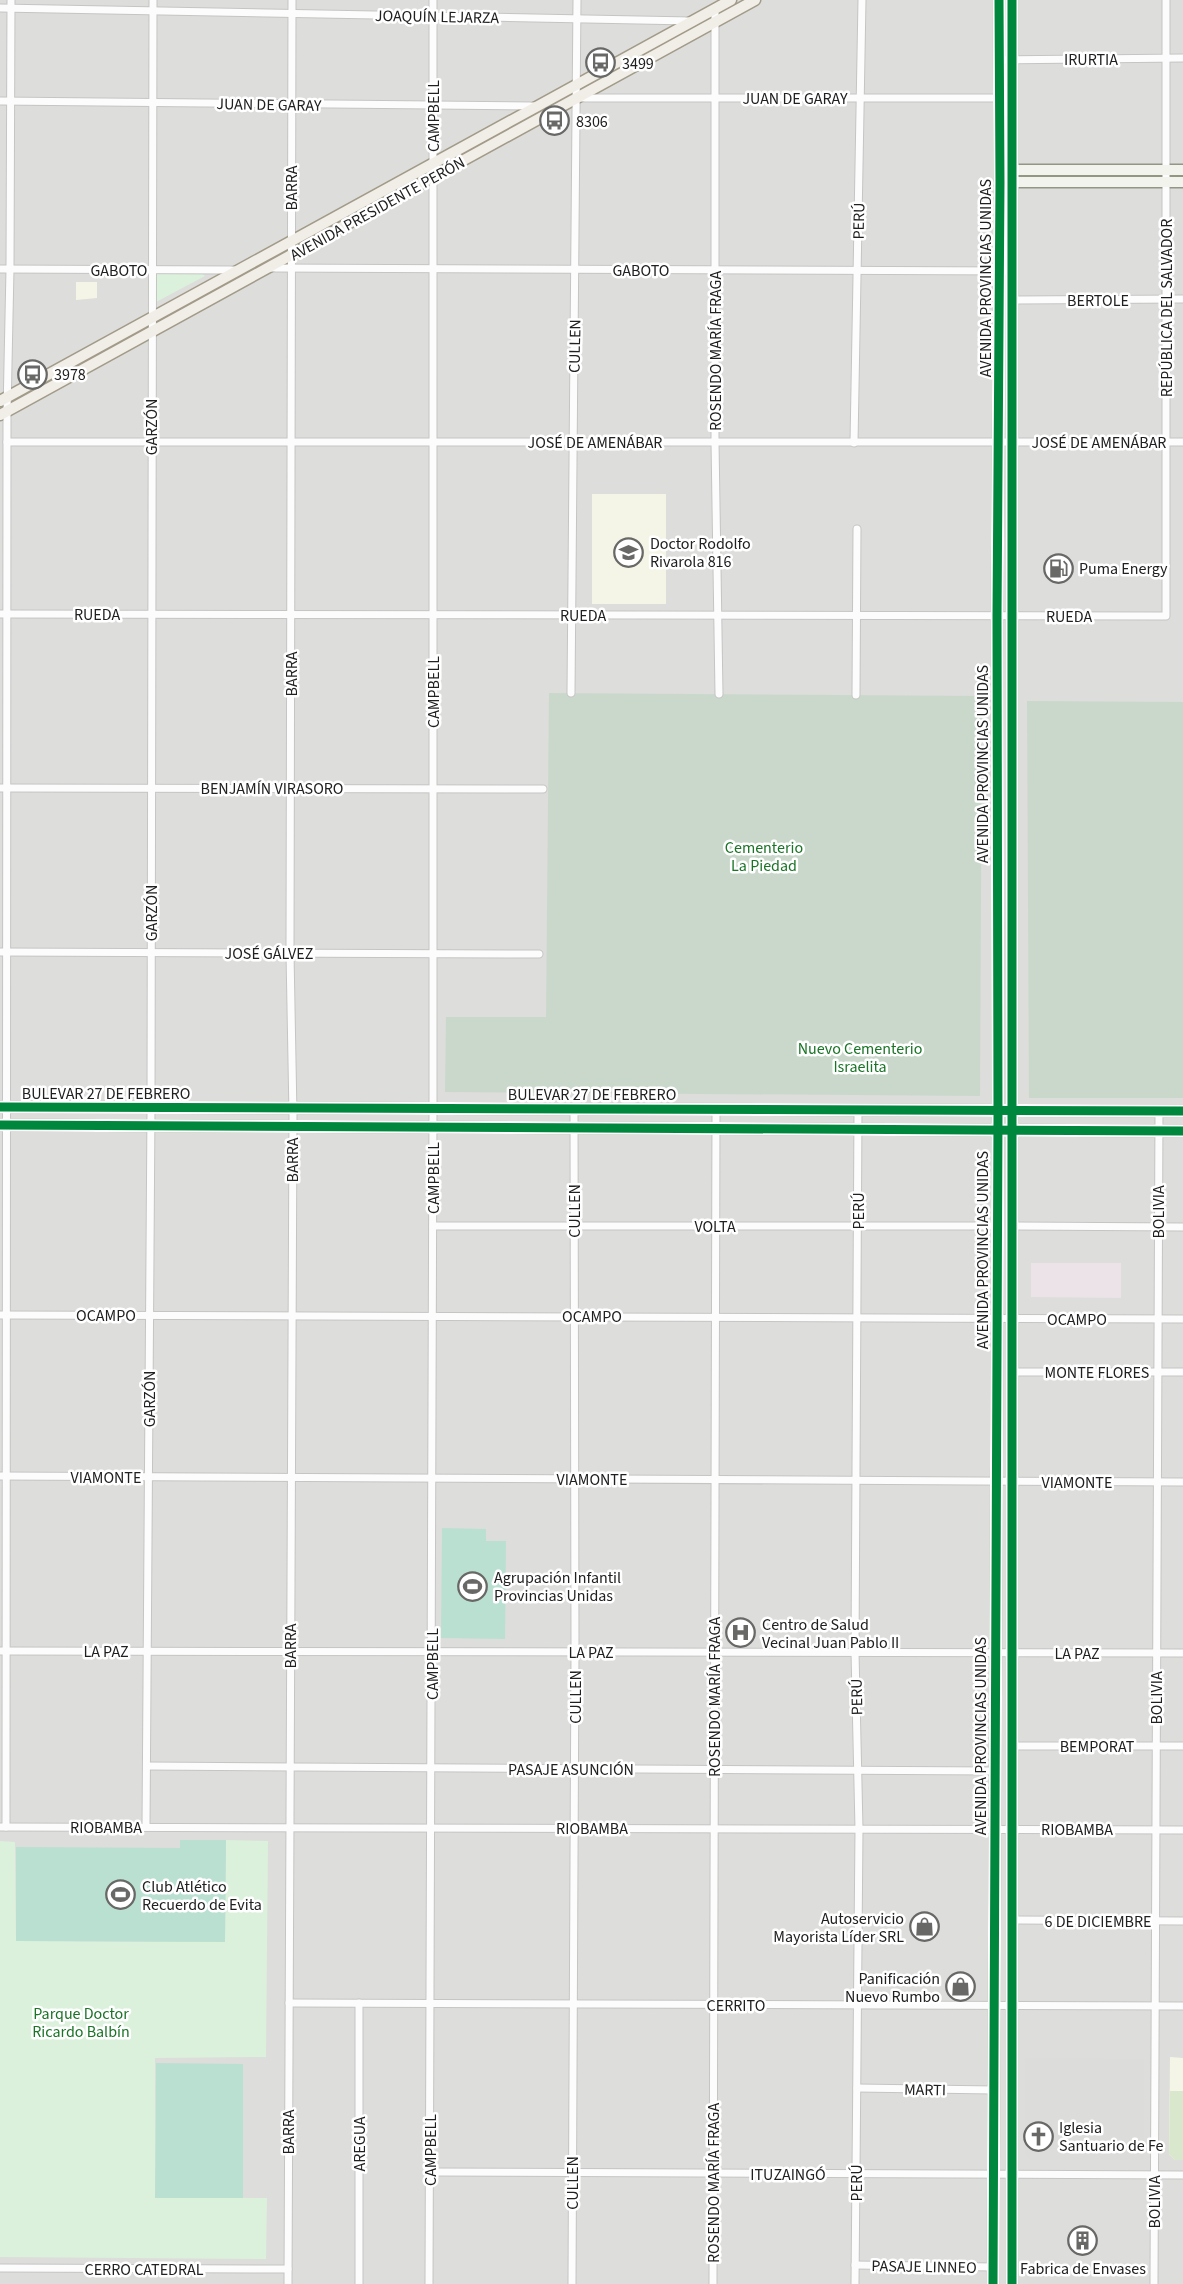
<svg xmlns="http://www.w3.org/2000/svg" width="1183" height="2284" font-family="'Source Sans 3',sans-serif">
<rect width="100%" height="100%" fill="#eeedea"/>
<rect fill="#dddddb" x="0" y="0" width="1183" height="2284"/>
<polygon fill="#ebe3e7" points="1031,1263 1121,1263 1121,1298 1031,1297"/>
<g fill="#f5f5e7">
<polygon points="76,282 97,282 97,298 76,300"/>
<rect x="592" y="494" width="74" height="110"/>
<polygon points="1170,2057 1183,2058 1183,2160 1175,2160 1169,2154"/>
</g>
<polygon fill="#dcdcdb" points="1025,2058 1144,2059 1144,2159 1141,2160 1032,2160 1025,2154"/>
<polygon fill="#d9e8cc" points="1170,2091 1183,2091 1183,2160 1175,2160 1169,2154"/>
<g fill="#cad8cb">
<polygon points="549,693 982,696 980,1096 445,1092 446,1017 546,1017"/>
<polygon points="1027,701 1183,702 1183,1098 1029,1098"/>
</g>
<g fill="#dbf1dc">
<polygon points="156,273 203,274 205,276 156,302"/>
<polygon points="226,1840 268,1841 266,2057 155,2058 156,2197 267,2198 266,2259 0,2257 0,1841 15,1842 16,1941 225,1942"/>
</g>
<g fill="#bae0d2">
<polygon points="442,1528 486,1529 486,1541 506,1541 505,1639 441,1638"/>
<polygon points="180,1840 226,1840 225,1942 16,1941 16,1847 180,1848"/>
<polygon points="156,2063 243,2064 243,2198 155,2198"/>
</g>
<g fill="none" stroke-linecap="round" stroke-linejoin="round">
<defs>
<g id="minor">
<polyline points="0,8 691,21"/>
<polyline points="715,9 715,442 719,694"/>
<polyline points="1000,60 1183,58"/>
<polyline points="578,98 1002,98"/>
<polyline points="0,101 535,106"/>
<polyline points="270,268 1013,271"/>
<polyline points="0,269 234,270"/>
<polyline points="1013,300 1183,299"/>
<polyline points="7,442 1183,442"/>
<polyline points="854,443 862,0"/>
<polyline points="0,614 1166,616 1166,0"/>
<polyline points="571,693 577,0"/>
<polyline points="856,695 857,529"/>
<polyline points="0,788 543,789"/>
<polyline points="0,952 539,954"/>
<polyline points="433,1226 997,1226"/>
<polyline points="1012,1226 1183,1227"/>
<polyline points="0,1315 1183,1319"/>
<polyline points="1012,1372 1183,1372"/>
<polyline points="0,1476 1183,1482"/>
<polyline points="0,1651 1183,1653"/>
<polyline points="1012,1746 1183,1746"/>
<polyline points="147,1766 995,1771"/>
<polyline points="0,1827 1183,1830"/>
<polyline points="6,1827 7,412 10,269 11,0"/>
<polyline points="146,1827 151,1108 153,0"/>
<polyline points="1012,1920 1183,1921"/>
<polyline points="289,2003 1183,2006"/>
<polyline points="359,2003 359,2284"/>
<polyline points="857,2088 994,2090"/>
<polyline points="430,2172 1183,2175"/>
<polyline points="855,2265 993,2267"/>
<polyline points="0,2268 288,2269"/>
<polyline points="288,2284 293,1115 290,953 292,0"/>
<polyline points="429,2284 433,1109 433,0"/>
<polyline points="572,2284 575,1652 574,1109"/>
<polyline points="713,2284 716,1110"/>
<polyline points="855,2284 859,1829 855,1652 858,1110"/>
<polyline points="1154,2284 1159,1111"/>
</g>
<g id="secondary">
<polyline points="1007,170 1183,170"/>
<polyline points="1007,182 1183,182"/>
<polyline points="0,1107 1183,1111"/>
<polyline points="0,1125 1183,1131"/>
<polyline points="993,2284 998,1117 997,616 1000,182 999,0"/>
<polyline points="1012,2284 1012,0"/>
</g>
<g id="primary">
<polyline points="0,401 731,0"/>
<polyline points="0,415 755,0"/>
</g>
</defs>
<use href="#minor" stroke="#c5c5c4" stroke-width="9"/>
<use href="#secondary" stroke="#949684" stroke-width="13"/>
<use href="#primary" stroke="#a29b89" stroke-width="13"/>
<use href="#minor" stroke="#fcfcfc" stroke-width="7"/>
<use href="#secondary" stroke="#f2f3ed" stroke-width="10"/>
<use href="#primary" stroke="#f1ede7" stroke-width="10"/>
<defs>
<g id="cycleway">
<polyline points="0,1107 1183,1111"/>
<polyline points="0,1125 1183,1131"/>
<polyline points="993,2284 998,1117 997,616 1000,182 999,0"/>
<polyline points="1012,2284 1012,0"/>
</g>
</defs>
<use href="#cycleway" stroke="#fff" stroke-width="13"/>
<use href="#cycleway" stroke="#00873e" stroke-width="9"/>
</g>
<defs>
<symbol id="bus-ring" viewBox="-11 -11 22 22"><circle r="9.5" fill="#fff" stroke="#686867" stroke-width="1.5"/><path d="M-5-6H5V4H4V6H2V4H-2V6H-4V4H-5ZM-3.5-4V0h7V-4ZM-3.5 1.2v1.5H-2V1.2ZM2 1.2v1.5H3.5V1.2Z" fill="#686867"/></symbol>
<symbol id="school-ring" viewBox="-11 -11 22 22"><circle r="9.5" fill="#fff" stroke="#686867" stroke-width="1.5"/><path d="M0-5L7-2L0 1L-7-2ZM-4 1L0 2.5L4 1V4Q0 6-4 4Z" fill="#686867"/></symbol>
<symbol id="fuel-ring" viewBox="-11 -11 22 22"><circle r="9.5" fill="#fff" stroke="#686867" stroke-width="1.5"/><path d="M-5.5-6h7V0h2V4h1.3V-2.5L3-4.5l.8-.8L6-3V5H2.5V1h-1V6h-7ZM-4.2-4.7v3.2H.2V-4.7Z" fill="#686867"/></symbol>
<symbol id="stadium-ring" viewBox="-11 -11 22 22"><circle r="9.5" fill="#fff" stroke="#686867" stroke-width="1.5"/><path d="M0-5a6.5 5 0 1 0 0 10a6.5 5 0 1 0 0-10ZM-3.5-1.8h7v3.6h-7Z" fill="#686867"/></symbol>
<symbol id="hospital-ring" viewBox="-11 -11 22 22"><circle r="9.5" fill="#fff" stroke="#686867" stroke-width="1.5"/><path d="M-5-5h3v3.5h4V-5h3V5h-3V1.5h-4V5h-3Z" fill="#686867"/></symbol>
<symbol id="shop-ring" viewBox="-11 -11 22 22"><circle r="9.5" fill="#fff" stroke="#686867" stroke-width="1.5"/><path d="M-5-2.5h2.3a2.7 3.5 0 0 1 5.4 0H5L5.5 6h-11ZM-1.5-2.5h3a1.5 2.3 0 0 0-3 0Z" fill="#686867"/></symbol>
<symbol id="church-ring" viewBox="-11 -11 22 22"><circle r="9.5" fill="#fff" stroke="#686867" stroke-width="1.5"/><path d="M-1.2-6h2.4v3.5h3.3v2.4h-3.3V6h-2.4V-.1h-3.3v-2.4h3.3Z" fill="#686867"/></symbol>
<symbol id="building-ring" viewBox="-11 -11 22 22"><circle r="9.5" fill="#fff" stroke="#686867" stroke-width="1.5"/><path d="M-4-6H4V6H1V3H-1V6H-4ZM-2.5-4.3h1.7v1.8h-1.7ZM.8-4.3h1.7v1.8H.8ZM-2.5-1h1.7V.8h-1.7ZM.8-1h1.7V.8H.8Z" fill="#686867"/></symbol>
</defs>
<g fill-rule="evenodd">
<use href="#bus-ring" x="584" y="46" width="33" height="33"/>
<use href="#bus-ring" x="538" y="104" width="33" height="33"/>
<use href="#bus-ring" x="16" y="358" width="33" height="33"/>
<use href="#school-ring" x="612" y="536" width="33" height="33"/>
<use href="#fuel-ring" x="1042" y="552" width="33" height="33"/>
<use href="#stadium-ring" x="456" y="1570" width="33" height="33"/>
<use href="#hospital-ring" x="724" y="1616" width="33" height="33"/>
<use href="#stadium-ring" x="104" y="1878" width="33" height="33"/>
<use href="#shop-ring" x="908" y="1910" width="33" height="33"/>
<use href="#shop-ring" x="944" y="1970" width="33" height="33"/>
<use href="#church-ring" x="1022" y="2120" width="33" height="33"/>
<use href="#building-ring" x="1066" y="2224" width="33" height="33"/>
</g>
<g text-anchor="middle" stroke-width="5" stroke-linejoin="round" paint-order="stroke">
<g font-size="16" fill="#202020" stroke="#fff">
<text transform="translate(437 16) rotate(1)" y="6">JOAQUÍN LEJARZA</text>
<text x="1091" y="65">IRURTIA</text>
<text x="795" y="104">JUAN DE GARAY</text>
<text transform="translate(269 104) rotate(1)" y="6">JUAN DE GARAY</text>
<text transform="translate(433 116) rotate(-90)" y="6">CAMPBELL</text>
<text transform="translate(291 188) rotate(-90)" y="6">BARRA</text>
<text transform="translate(377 208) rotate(-29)" y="6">AVENIDA PRESIDENTE PERÓN</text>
<text transform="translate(858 221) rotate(-89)" y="6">PERÚ</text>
<text x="119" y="276">GABOTO</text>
<text x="641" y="276">GABOTO</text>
<text transform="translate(985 278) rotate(-90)" y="6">AVENIDA PROVINCIAS UNIDAS</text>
<text x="1098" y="306">BERTOLE</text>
<text transform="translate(1166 308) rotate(-90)" y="6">REPÚBLICA DEL SALVADOR</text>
<text transform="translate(574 346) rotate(-89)" y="6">CULLEN</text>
<text transform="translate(715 351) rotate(-90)" y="6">ROSENDO MARÍA FRAGA</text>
<text transform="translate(151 427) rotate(-90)" y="6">GARZÓN</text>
<text x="595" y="448">JOSÉ DE AMENÁBAR</text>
<text x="1099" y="448">JOSÉ DE AMENÁBAR</text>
<text x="97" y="620">RUEDA</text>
<text x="583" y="621">RUEDA</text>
<text x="1069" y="622">RUEDA</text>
<text transform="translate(291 674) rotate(-90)" y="6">BARRA</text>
<text transform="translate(433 692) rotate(-90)" y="6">CAMPBELL</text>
<text transform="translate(982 764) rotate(-90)" y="6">AVENIDA PROVINCIAS UNIDAS</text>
<text x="272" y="794">BENJAMÍN VIRASORO</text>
<text transform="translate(151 913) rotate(-90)" y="6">GARZÓN</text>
<text x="269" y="959">JOSÉ GÁLVEZ</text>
<text x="106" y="1099">BULEVAR 27 DE FEBRERO</text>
<text x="592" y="1100">BULEVAR 27 DE FEBRERO</text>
<text transform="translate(292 1160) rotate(-90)" y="6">BARRA</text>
<text transform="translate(433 1178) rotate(-90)" y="6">CAMPBELL</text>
<text transform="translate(574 1211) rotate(-90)" y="6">CULLEN</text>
<text transform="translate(858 1211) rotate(-90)" y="6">PERÚ</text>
<text transform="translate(1158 1212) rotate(-90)" y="6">BOLIVIA</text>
<text x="715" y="1232">VOLTA</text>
<text transform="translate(982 1250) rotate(-90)" y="6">AVENIDA PROVINCIAS UNIDAS</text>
<text x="106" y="1321">OCAMPO</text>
<text x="592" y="1322">OCAMPO</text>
<text x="1077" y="1325">OCAMPO</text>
<text x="1097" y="1378">MONTE FLORES</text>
<text transform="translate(149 1399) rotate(-90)" y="6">GARZÓN</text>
<text x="106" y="1483">VIAMONTE</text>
<text x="592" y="1485">VIAMONTE</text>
<text x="1077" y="1488">VIAMONTE</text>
<text transform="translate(290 1646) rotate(-90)" y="6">BARRA</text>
<text x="106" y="1657">LA PAZ</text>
<text x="591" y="1658">LA PAZ</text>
<text x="1077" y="1659">LA PAZ</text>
<text transform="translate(432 1664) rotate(-90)" y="6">CAMPBELL</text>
<text transform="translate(575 1697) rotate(-90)" y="6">CULLEN</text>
<text transform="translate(714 1697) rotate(-90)" y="6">ROSENDO MARÍA FRAGA</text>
<text transform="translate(856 1697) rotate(-91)" y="6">PERÚ</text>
<text transform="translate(1156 1698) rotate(-90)" y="6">BOLIVIA</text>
<text transform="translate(980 1736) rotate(-90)" y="6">AVENIDA PROVINCIAS UNIDAS</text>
<text x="1097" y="1752">BEMPORAT</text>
<text x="571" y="1775">PASAJE ASUNCIÓN</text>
<text x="106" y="1833">RIOBAMBA</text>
<text x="592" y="1834">RIOBAMBA</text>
<text x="1077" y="1835">RIOBAMBA</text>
<text x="1098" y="1927">6 DE DICIEMBRE</text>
<text x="736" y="2011">CERRITO</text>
<text transform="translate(925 2089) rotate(1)" y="6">MARTI</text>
<text transform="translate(288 2132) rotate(-90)" y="6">BARRA</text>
<text transform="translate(359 2144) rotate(-90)" y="6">AREGUA</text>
<text transform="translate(430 2150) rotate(-90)" y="6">CAMPBELL</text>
<text x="788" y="2180">ITUZAINGÓ</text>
<text transform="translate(572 2183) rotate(-90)" y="6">CULLEN</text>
<text transform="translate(713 2183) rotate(-90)" y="6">ROSENDO MARÍA FRAGA</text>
<text transform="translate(856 2183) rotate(-90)" y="6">PERÚ</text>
<text transform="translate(1154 2202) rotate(-90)" y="6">BOLIVIA</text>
<text transform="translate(924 2266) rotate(1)" y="6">PASAJE LINNEO</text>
<text x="144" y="2275">CERRO CATEDRAL</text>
</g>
<g font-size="16" fill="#202020" stroke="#fff" text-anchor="start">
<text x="622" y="69">3499</text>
<text x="576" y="127">8306</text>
<text x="54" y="380">3978</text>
<text x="650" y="549">Doctor Rodolfo<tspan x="650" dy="18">Rivarola 816</tspan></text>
<text x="1079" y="574">Puma Energy</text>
<text x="494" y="1583">Agrupación Infantil<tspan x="494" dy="18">Provincias Unidas</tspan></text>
<text x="762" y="1630">Centro de Salud<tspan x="762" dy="18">Vecinal Juan Pablo II</tspan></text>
<text x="142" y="1892">Club Atlético<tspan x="142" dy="18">Recuerdo de Evita</tspan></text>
<text x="904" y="1924" text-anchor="end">Autoservicio<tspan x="904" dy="18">Mayorista Líder SRL</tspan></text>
<text x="940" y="1984" text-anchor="end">Panificación<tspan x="940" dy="18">Nuevo Rumbo</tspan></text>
<text x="1059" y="2133">Iglesia<tspan x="1059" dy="18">Santuario de Fe</tspan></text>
<text x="1083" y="2274" text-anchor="middle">Fabrica de Envases</text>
</g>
<g font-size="16" fill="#197426" stroke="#fff">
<text x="764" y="853">Cementerio<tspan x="764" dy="18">La Piedad</tspan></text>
<text x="860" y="1054">Nuevo Cementerio<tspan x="860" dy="18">Israelita</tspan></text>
<text x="81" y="2019">Parque Doctor<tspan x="81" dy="18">Ricardo Balbín</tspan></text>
</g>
</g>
</svg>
